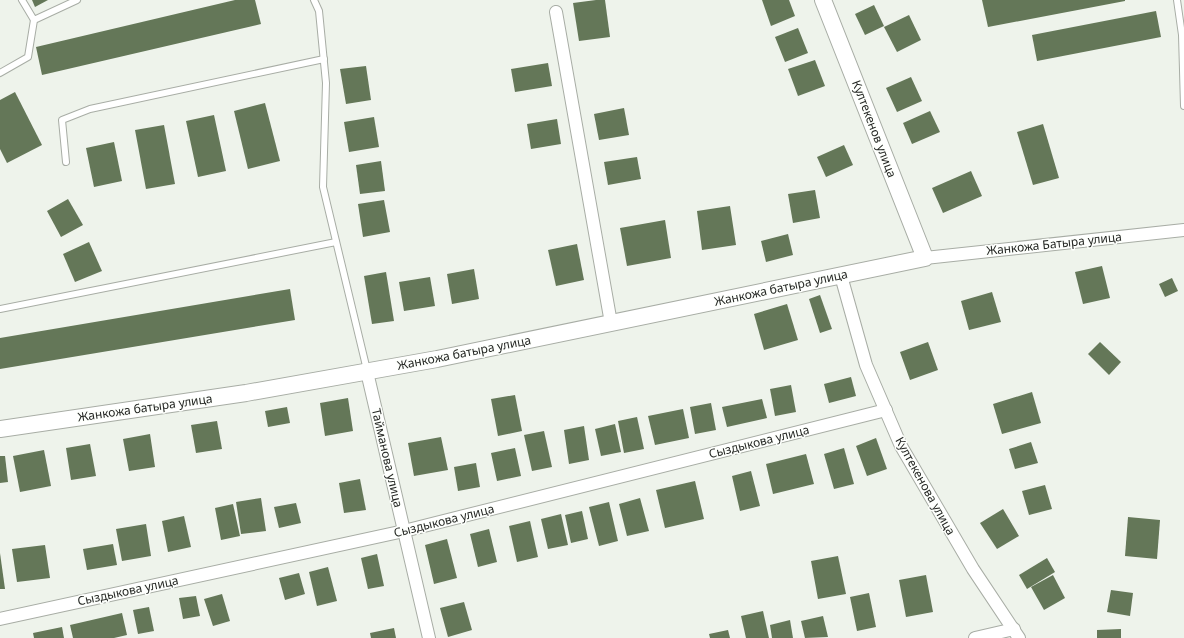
<svg xmlns="http://www.w3.org/2000/svg" width="1184" height="638" font-family="'Noto Sans',sans-serif">
<rect width="100%" height="100%" fill="#eef3eb"/>
<g fill="#647758">
<polygon points="32,0 48,0 35,7"/>
<polygon points="235,0 255,0 261,24 42,75 36,47"/>
<polygon points="596,0 605,0 610,37 579,41 573,3"/>
<polygon points="762,0 789,0 795,16 771,26"/>
<polygon points="982,0 1125,0 1125,1 988,27"/>
<polygon points="874,5 884,26 865,35 855,14"/>
<polygon points="1156,11 1161,37 1037,61 1032,35"/>
<polygon points="909,15 921,40 897,52 884,27"/>
<polygon points="798,28 808,53 785,62 775,37"/>
<polygon points="815,60 825,86 798,96 788,69"/>
<polygon points="548,63 552,86 515,92 511,69"/>
<polygon points="366,66 371,100 346,104 340,69"/>
<polygon points="911,77 922,101 897,112 886,88"/>
<polygon points="15,92 42,145 7,163 0,149 0,100"/>
<polygon points="265,103 280,161 248,169 234,111"/>
<polygon points="624,108 629,135 599,140 594,114"/>
<polygon points="930,111 940,132 912,144 903,123"/>
<polygon points="214,115 226,171 198,177 186,121"/>
<polygon points="374,117 379,147 349,152 344,122"/>
<polygon points="557,119 561,144 531,149 527,124"/>
<polygon points="1043,124 1059,178 1033,185 1017,132"/>
<polygon points="164,125 175,184 146,189 135,130"/>
<polygon points="114,142 122,181 94,187 86,148"/>
<polygon points="844,145 853,165 826,177 817,157"/>
<polygon points="637,157 641,179 608,185 604,162"/>
<polygon points="381,161 385,191 360,194 356,165"/>
<polygon points="971,171 982,196 943,213 932,188"/>
<polygon points="815,190 820,218 793,223 788,194"/>
<polygon points="68,199 83,225 61,237 47,211"/>
<polygon points="384,200 390,232 363,237 358,204"/>
<polygon points="730,206 736,245 702,250 697,211"/>
<polygon points="665,220 671,258 627,266 620,228"/>
<polygon points="788,234 793,255 766,262 761,241"/>
<polygon points="89,242 102,271 75,282 63,254"/>
<polygon points="577,244 584,280 556,286 548,250"/>
<polygon points="1102,266 1110,298 1083,304 1075,272"/>
<polygon points="474,269 479,299 452,304 447,274"/>
<polygon points="386,272 394,321 372,324 364,276"/>
<polygon points="430,277 435,306 404,311 399,282"/>
<polygon points="1172,278 1178,291 1165,297 1159,284"/>
<polygon points="290,289 295,320 0,369 0,338"/>
<polygon points="992,292 1001,322 969,330 961,301"/>
<polygon points="820,295 832,329 820,333 809,299"/>
<polygon points="787,304 798,340 764,350 754,314"/>
<polygon points="928,342 938,370 910,380 900,352"/>
<polygon points="1100,342 1121,362 1109,375 1088,354"/>
<polygon points="851,377 856,396 829,403 824,384"/>
<polygon points="791,385 796,412 775,416 770,389"/>
<polygon points="1032,392 1041,423 1002,434 993,404"/>
<polygon points="515,395 522,431 498,436 491,399"/>
<polygon points="348,398 353,431 325,436 320,403"/>
<polygon points="762,399 767,418 727,427 722,407"/>
<polygon points="711,403 716,430 695,434 690,407"/>
<polygon points="287,407 290,423 268,427 265,411"/>
<polygon points="683,409 689,438 655,445 648,416"/>
<polygon points="637,417 644,449 624,453 618,421"/>
<polygon points="217,421 222,449 196,453 191,425"/>
<polygon points="615,424 621,452 601,456 595,429"/>
<polygon points="584,426 589,460 569,464 564,430"/>
<polygon points="544,431 552,467 532,471 524,435"/>
<polygon points="150,434 155,467 129,471 123,439"/>
<polygon points="441,437 448,470 414,476 408,443"/>
<polygon points="876,438 887,469 867,476 856,446"/>
<polygon points="1031,442 1038,463 1015,469 1009,449"/>
<polygon points="90,444 96,476 71,480 66,448"/>
<polygon points="515,448 521,476 497,481 491,453"/>
<polygon points="844,448 854,484 834,489 824,454"/>
<polygon points="44,450 51,486 20,492 13,456"/>
<polygon points="806,454 814,484 773,494 766,464"/>
<polygon points="0,456 5,456 8,482 0,483"/>
<polygon points="476,463 480,487 458,491 454,467"/>
<polygon points="751,471 760,506 740,511 732,476"/>
<polygon points="360,479 366,510 344,513 339,483"/>
<polygon points="695,481 704,519 665,528 656,490"/>
<polygon points="1045,485 1052,509 1029,515 1022,491"/>
<polygon points="261,498 266,531 241,534 236,502"/>
<polygon points="640,498 649,531 627,536 619,504"/>
<polygon points="609,502 618,541 599,546 589,507"/>
<polygon points="296,503 301,523 279,528 274,507"/>
<polygon points="233,504 240,536 221,540 215,508"/>
<polygon points="1003,509 1019,536 997,549 980,523"/>
<polygon points="582,511 588,539 571,543 565,515"/>
<polygon points="561,514 568,545 548,549 541,519"/>
<polygon points="184,516 191,547 168,552 162,521"/>
<polygon points="1128,517 1160,520 1157,559 1125,556"/>
<polygon points="530,521 538,557 517,562 509,526"/>
<polygon points="146,524 151,556 122,561 116,529"/>
<polygon points="489,529 497,562 478,567 470,534"/>
<polygon points="447,539 457,578 434,584 425,545"/>
<polygon points="113,544 117,565 87,570 83,549"/>
<polygon points="45,545 50,578 17,582 12,549"/>
<polygon points="0,553 5,589 0,589"/>
<polygon points="377,554 384,586 368,589 361,558"/>
<polygon points="838,556 846,594 818,599 811,561"/>
<polygon points="1047,558 1055,572 1027,589 1019,575"/>
<polygon points="328,567 337,601 317,606 309,572"/>
<polygon points="299,573 305,594 285,600 279,578"/>
<polygon points="926,575 933,612 906,617 899,580"/>
<polygon points="1053,575 1065,598 1044,610 1031,587"/>
<polygon points="1111,590 1133,593 1130,616 1107,612"/>
<polygon points="869,593 876,627 857,631 850,597"/>
<polygon points="222,594 230,621 213,626 204,599"/>
<polygon points="196,596 200,616 183,619 179,598"/>
<polygon points="464,602 472,630 448,637 440,608"/>
<polygon points="149,607 154,631 138,634 133,610"/>
<polygon points="763,611 769,638 746,638 741,616"/>
<polygon points="122,613 127,635 114,638 73,638 70,625"/>
<polygon points="823,616 828,637 805,638 801,621"/>
<polygon points="790,620 793,638 772,638 770,625"/>
<polygon points="62,627 64,638 34,638 33,633"/>
<polygon points="394,628 396,638 371,638 370,633"/>
<polygon points="1121,629 1121,638 1097,638 1097,630"/>
<polygon points="728,630 730,638 710,638 709,634"/>
</g>
<g fill="none" stroke-linecap="round" stroke-linejoin="round">
<defs>
<g id="service">
<polyline points="22,0 34,20 77,0"/>
<polyline points="314,0 319,11 326,83 323,187 367,370"/>
<polyline points="1177,0 1182,35 1184,106"/>
<polyline points="0,73 28,57 34,20"/>
<polyline points="66,162 62,120 90,109 324,59"/>
<polyline points="0,309 336,242"/>
</g>
<g id="minor">
<polyline points="556,12 611,323"/>
<polyline points="925,258 1184,230"/>
<polyline points="841,276 866,365 901,446 973,569 1019,638"/>
<polyline points="367,372 429,638"/>
<polyline points="0,619 404,531 886,410"/>
<polyline points="975,638 1014,629"/>
</g>
<polyline id="tertiary" points="0,429 246,393 437,359 925,258 823,0"/>
</defs>
<use href="#service" stroke="#a8ada5" stroke-width="8"/>
<use href="#minor" stroke="#a8ada5" stroke-width="14"/>
<use href="#tertiary" stroke="#a8ada5" stroke-width="18"/>
<use href="#service" stroke="#fff" stroke-width="6"/>
<use href="#minor" stroke="#fff" stroke-width="12"/>
<use href="#tertiary" stroke="#fff" stroke-width="16"/>
</g>
<g text-anchor="middle" stroke-width="3" stroke-linejoin="round" paint-order="stroke">
<g font-size="12" fill="#252724" stroke="#fdfffc">
<text transform="translate(874 129) rotate(69)" y="4">Култекенов улица</text>
<text transform="translate(1054 244) rotate(-6)" y="4">Жанкожа Батыра улица</text>
<text transform="translate(781 288) rotate(-12)" y="4">Жанкожа батыра улица</text>
<text transform="translate(464 353) rotate(-11)" y="4">Жанкожа батыра улица</text>
<text transform="translate(145 408) rotate(-8)" y="4">Жанкожа батыра улица</text>
<text transform="translate(759 442) rotate(-14)" y="4">Сыздыкова улица</text>
<text transform="translate(387 458) rotate(77)" y="4">Тайманова улица</text>
<text transform="translate(925 486) rotate(61)" y="4">Култекенова улица</text>
<text transform="translate(444 521) rotate(-14)" y="4">Сыздыкова улица</text>
<text transform="translate(128 591) rotate(-12)" y="4">Сыздыкова улица</text>
</g>
</g>
</svg>
